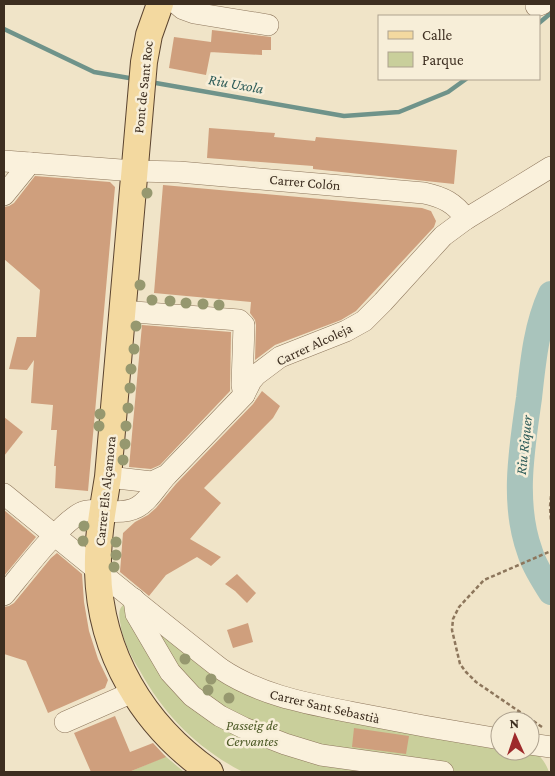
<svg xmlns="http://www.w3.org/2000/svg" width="555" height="776" font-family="'Crimson Pro',serif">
<rect width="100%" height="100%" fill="#f0e4c8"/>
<g fill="#c9cf9b">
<path d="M125,604L214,672L500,747V751C525,751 539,745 549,772H243C198,749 164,715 140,671C132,658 124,643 121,628C120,619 116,609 125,604Z"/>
<polygon points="164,755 184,772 129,772 162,758"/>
</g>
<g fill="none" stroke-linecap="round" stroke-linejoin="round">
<g stroke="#6f938a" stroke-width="4.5">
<polyline points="539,23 551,13"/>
<polyline points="4,29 94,72 135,79"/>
<polyline points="150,82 344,116 399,112 448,92 466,79"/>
</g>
<path stroke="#a9c4bc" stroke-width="26" d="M551,294C536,327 533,362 529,398C522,448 512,503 530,552C534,566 543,579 551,592"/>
</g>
<g fill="#cf9f7d">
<polygon points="212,30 271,37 271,50 262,50 262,55 210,52 211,50 206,75 169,68 174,37 211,42"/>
<polygon points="209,128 275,133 274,137 315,141 316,137 457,150 454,184 313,169 313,166 207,158"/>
<polygon points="35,176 110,182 115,187 88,491 55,488 56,466 54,466 57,430 51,430 53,405 31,403 34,360 27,370 9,369 17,337 36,337 40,290 4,259 4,207 9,206 14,203"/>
<polygon points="163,185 422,208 431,211 436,221 434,227 356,311 341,320 275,345 255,360 256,325 255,320 250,313 251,302 154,293"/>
<polygon points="142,325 231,332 230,391 160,465 151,469 129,467"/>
<polygon points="262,391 280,406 273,418 204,488 221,503 190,539 221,557 211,566 197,557 166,575 149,596 120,572 123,533 135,522 148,515 156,508 176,484 253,404"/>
<polygon points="4,417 23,432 4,456"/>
<polygon points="4,510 36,537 4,576"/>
<polygon points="57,553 82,574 84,602 89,631 98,659 108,680 105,688 48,713 26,661 4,654 4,607 9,606 14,603 51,558"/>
<polygon points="237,574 256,593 247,603 235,591 225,584"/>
<polygon points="248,623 253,642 233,648 227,630"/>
<polygon points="115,716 130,752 153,743 166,757 129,772 91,772 74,733"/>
<polygon points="354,728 409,736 406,754 352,747"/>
</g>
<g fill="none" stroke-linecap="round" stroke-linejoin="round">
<defs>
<g id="minor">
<polyline points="177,4 183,9 194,13 268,25"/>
<polyline points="536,6 542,4"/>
<path d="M4,161L134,171L179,172L424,193C443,197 455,203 466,219"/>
<polyline points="4,195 30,163"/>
<polyline points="121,311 239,320 244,325 242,385 244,395"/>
<polyline points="108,477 152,482 167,475 244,395 251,381 256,375 280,357 346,331 364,321 383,302 443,236 466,219 551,167"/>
<path d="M4,494C76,553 148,612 221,669C260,695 305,703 350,712C400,722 450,731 500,739"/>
<path d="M4,595C21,575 61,521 83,512C89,509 98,511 105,511C142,515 145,501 166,476"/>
<polyline points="134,599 136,614 170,672 192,696 220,716 244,728 285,744 321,755 443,772"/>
<polyline points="65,722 133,692"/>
<polyline points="530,744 551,747"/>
</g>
<path id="major" d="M160,4L149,35L144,62L108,477C103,508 97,540 98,571C100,654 143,725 210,772"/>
</defs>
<use href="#minor" stroke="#8d765c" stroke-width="22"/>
<use href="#major" stroke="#5b4430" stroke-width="28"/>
<g stroke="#8d765c" stroke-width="2.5" stroke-dasharray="4 2.5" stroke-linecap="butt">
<polyline points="551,496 550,507 551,522"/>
<polyline points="542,727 476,682 466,672 460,664 452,630 453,619 459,607 484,580 551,551"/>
</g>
<use href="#minor" stroke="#faf1dc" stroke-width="21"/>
<use href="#major" stroke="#f3d9a0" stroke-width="26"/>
</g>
<g fill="#96986f">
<circle cx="147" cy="193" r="5.5"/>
<circle cx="140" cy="285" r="5.5"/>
<circle cx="152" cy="300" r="5.5"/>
<circle cx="170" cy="301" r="5.5"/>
<circle cx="186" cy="303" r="5.5"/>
<circle cx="203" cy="304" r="5.5"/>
<circle cx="219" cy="305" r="5.5"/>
<circle cx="136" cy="326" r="5.5"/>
<circle cx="134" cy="349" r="5.5"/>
<circle cx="131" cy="369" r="5.5"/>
<circle cx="130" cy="388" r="5.5"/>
<circle cx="128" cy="408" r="5.5"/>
<circle cx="100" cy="414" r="5.5"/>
<circle cx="99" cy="426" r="5.5"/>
<circle cx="126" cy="426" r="5.5"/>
<circle cx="125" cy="444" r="5.5"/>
<circle cx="123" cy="460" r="5.5"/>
<circle cx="84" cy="526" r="5.5"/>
<circle cx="83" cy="541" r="5.5"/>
<circle cx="116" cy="542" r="5.5"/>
<circle cx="116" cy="555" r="5.5"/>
<circle cx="114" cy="567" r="5.5"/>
<circle cx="185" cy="659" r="5.5"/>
<circle cx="211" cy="679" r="5.5"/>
<circle cx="208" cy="690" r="5.5"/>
<circle cx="229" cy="698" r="5.5"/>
</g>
<g text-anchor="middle" stroke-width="5" stroke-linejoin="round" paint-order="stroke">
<g font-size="14" fill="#3d2e20" stroke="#f7eed8">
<text transform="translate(143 87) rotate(-84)" y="5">Pont de Sant Roc</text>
<text transform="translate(305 182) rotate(5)" y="5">Carrer Colón</text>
<text transform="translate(314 344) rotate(-25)" y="5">Carrer Alcoleja</text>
<text transform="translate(105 491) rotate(-84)" y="5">Carrer Els Alçamora</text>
<text transform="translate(325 706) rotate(13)" y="5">Carrer Sant Sebastià</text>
</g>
<g font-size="14" font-style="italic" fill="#4d5a26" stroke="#f7eed8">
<text x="252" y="730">Passeig de<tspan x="252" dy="16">Cervantes</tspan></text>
</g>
<g font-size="15" font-style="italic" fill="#2f5d5a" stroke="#f7eed8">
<text transform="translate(236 84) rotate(10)" y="5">Riu Uxola</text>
<text transform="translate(524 445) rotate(-84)" y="5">Riu Riquer</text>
</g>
</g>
<rect width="555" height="776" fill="none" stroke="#3d2e20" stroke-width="10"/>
<rect x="378" y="15" width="162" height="65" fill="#f7eed8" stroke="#ada18e"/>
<rect x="388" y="31" width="25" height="8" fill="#f3d9a0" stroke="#ada18e"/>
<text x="422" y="40" font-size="15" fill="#3d2e20">Calle</text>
<rect x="388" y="52" width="25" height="15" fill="#c9cf9b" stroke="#ada18e"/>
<text x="422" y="65" font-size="15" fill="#3d2e20">Parque</text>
<g transform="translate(515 736) rotate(357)"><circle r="24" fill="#f7eed8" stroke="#ada18e"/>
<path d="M0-4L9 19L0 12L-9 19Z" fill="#9e2a2b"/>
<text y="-8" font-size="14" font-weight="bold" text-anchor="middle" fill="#3d2e20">N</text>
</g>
</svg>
